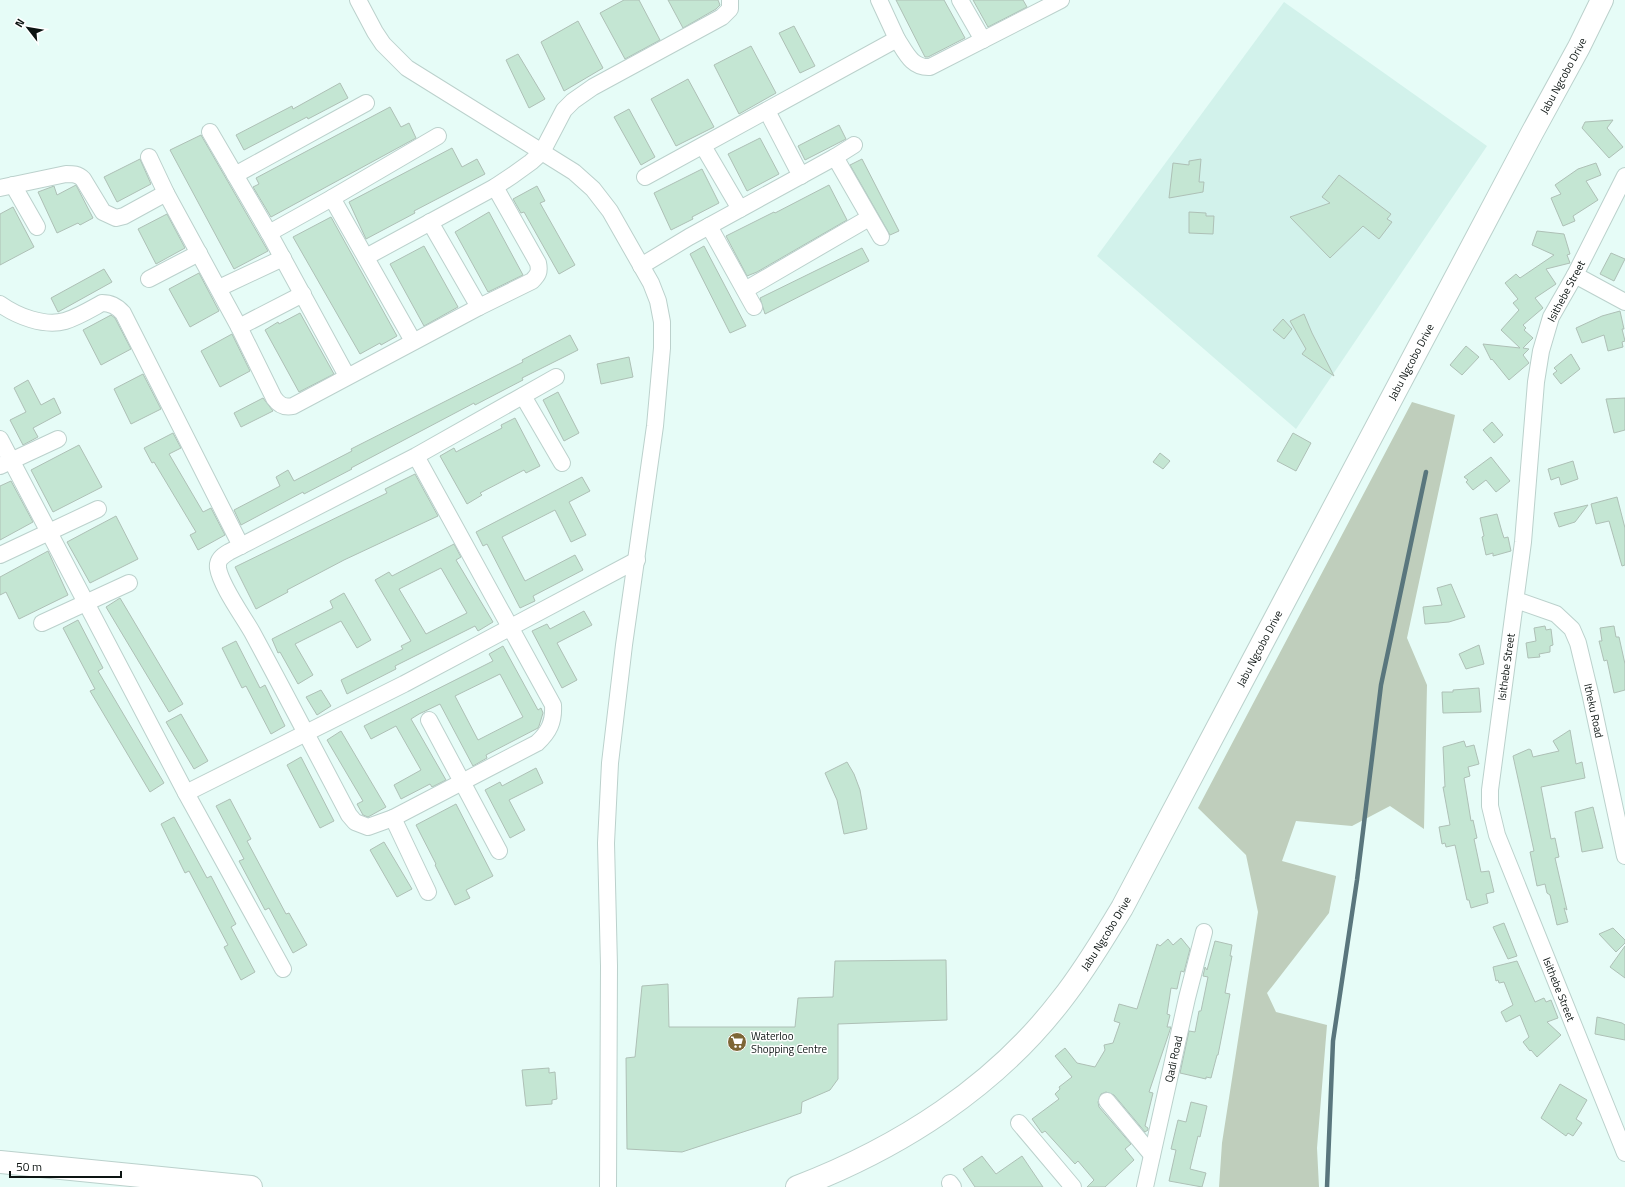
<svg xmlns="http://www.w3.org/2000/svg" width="1625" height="1187" font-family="'Titillium Web',sans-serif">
<rect width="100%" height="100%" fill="#e6fcf7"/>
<polygon fill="#d2f2eb" points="1284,2 1487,146 1296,429 1097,256"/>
<polygon fill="#bfcebc" points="1412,402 1455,415 1407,638 1427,685 1424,829 1390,806 1352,826 1296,821 1282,861 1336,876 1329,913 1267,993 1276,1012 1327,1025 1317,1148 1319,1187 1219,1187 1222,1143 1258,912 1246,855 1198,808"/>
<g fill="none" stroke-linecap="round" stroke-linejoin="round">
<polyline stroke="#59767d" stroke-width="4.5" points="1327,1187 1333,1041 1357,880 1381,685 1426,472"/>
</g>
<g fill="#c4e6d3" stroke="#aec0b6" fill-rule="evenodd">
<polygon points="624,0 639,0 660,40 625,59 600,13"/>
<polygon points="668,0 718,0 720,5 716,9 683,28"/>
<polygon points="896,0 944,0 965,38 928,57 925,57"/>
<polygon points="973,0 1023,0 1027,7 988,27"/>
<polygon points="578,21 603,68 564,91 541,42"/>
<polygon points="794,26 815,66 800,73 779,33"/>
<polygon points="751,46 776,93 739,114 714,65"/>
<polygon points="518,54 545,99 529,108 506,60"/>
<polygon points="688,79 714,127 676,146 651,99"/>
<polygon points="340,83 348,98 308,119 307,117 244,150 236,135 292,106 293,109"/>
<polygon points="390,107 401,127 409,123 416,138 271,217 253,187 259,184 256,178"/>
<polygon points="629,109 655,157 641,165 614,117"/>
<polygon points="1613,120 1607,128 1623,147 1609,158 1582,128 1585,122"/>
<polygon points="839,125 846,139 805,160 798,146"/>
<polygon points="201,135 268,251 234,269 170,150"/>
<polygon points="760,138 779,174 747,191 728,154"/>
<polygon points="452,148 462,167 477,159 485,174 414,211 415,213 366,239 349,202"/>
<polygon points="140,159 151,184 117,202 104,177"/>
<polygon points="862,159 899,231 890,235 850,165"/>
<polygon points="1201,159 1199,182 1204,182 1203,192 1169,198 1173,163 1189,165 1189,161"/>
<polygon points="1596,163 1601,175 1586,181 1598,200 1573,216 1575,221 1563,226 1551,198 1561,194 1555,185 1578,169"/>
<polygon points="702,169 719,203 692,217 693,219 671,230 654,193"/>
<polygon points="1339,175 1391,214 1387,219 1392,222 1379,239 1363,226 1330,258 1290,217 1330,203 1322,197"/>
<polygon points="76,185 93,218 80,225 78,223 57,233 38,192 54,186 57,195"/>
<polygon points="829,185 847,220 757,272 747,276 726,236 774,212 775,213"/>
<polygon points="537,186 545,201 540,203 575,265 559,274 524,212 521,213 513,199"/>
<polygon points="13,207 34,247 0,265 0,214"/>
<polygon points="489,212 523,275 488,292 455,232"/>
<polygon points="1189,212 1206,213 1206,216 1214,216 1213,234 1189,233"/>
<polygon points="167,214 185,248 156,264 138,229"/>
<polygon points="331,217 397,336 381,345 380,343 360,354 293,237"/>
<polygon points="1537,231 1564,234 1570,254 1567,255 1570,263 1546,269 1556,284 1535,298 1543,308 1523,325 1526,328 1524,330 1533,338 1523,348 1529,349 1523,355 1529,363 1509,380 1492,359 1491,360 1483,344 1520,348 1501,330 1519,310 1513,303 1518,299 1505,283 1516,274 1520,278 1554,255 1532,245"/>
<polygon points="424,246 458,307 424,326 390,264"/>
<polygon points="704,246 746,326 730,333 690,254"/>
<polygon points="862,248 869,261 765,314 760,298"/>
<polygon points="1611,253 1625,259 1614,281 1600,274"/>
<polygon points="104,269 112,282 58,312 51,298"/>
<polygon points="199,273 219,311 190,327 169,289"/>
<polygon points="1620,311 1624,329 1622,329 1625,341 1622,342 1623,347 1608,351 1604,335 1582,343 1576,328 1602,316"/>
<polygon points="300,313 334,374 299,392 265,330 278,322 279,324"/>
<polygon points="1304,314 1312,333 1334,376 1302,354 1306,349 1290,321"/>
<polygon points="111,315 115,318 131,349 101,365 83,330"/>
<polygon points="1283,319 1292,329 1284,339 1273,330"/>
<polygon points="232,334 250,371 220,387 201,351"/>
<polygon points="570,335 578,350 522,378 523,380 475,405 474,403 351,468 352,469 304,494 303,492 241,525 234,510 280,486 276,477 288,470 294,481 352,451 351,449 523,362 522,360"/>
<polygon points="1466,346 1479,357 1462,375 1450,365"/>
<polygon points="1571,354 1580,369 1561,384 1553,374 1557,371 1554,368"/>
<polygon points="629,357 633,377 601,384 597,364"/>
<polygon points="143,374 161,409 131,424 114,389"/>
<polygon points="28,380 41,405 54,398 61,413 33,428 38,437 23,445 10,420 26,412 14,388"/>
<polygon points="558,392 579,433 564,441 543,400"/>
<polygon points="263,398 273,411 241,427 234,413"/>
<polygon points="1625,398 1625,430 1614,433 1606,399"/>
<polygon points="515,418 540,466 526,473 524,470 480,493 482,495 467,504 440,456 454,448 456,452 502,428 501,425"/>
<polygon points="1492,422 1503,435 1494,443 1483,430"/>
<polygon points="173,433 181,448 169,454 203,512 211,508 225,535 198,550 190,535 196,532 154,462 152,463 144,448"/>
<polygon points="1293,433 1311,443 1296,471 1277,461"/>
<polygon points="79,445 102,487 53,512 31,470"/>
<polygon points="1160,453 1170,461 1163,469 1153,462"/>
<polygon points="1491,457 1510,481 1496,492 1486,480 1473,490 1466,482 1468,480 1464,477"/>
<polygon points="1573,461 1578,479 1561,485 1559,477 1551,480 1548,469"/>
<polygon points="415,474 438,516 344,560 287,590 288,592 256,609 235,567 387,493 385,489"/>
<polygon points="582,477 590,491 569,502 586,535 571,542 555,510 502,537 525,581 575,555 583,570 533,596 535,601 520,608 487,544 483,546 476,532"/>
<polygon points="11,481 33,522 0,540 0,486"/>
<polygon points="1617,497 1625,528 1625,565 1622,566 1609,521 1596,524 1591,504"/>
<polygon points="1588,505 1575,522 1559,527 1554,513"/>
<polygon points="1497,514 1502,532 1504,538 1508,537 1511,551 1493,556 1493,553 1486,555 1482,537 1484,536 1480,518"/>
<polygon points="116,516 138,559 90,583 67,542"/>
<path d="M454,544L461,557L456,560L493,622L478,631L475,626L395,666L396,669L347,694L341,680L403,649L401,646L411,641L375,580L389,572L392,576ZM441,568L467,613L426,634L399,589Z"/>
<polygon points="48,551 68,595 19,619 6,592 0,595 0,577"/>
<polygon points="1451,584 1465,617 1449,622 1425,624 1423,607 1442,605 1437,588"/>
<polygon points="344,593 371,640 357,648 341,621 295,644 313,675 298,684 280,652 278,653 272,639 333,608 330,601"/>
<polygon points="120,598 183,704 169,712 106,607"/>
<polygon points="584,611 592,625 557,643 577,680 562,688 532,631 547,624 550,629"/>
<polygon points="78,620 103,668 98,671 164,783 150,792 90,691 95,689 63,628"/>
<polygon points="1545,626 1546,630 1551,629 1553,645 1550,646 1550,652 1539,654 1540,657 1528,658 1526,643 1536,641 1534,628"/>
<polygon points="1614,626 1616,637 1619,637 1625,664 1625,690 1614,693 1607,660 1604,661 1599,641 1602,641 1600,628"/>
<polygon points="236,641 260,688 265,685 285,726 271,734 246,686 242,688 222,648"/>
<polygon points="1479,645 1484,664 1466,669 1459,654"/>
<path d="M503,646L538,710L541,708L543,713L539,726L538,728L486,755L487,758L473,766L440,704L419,714L411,719L446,780L432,787L430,784L401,799L394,785L421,770L396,726L371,739L364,726L493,661L489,654ZM500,674L523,717L478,740L455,696Z"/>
<polygon points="1479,688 1481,712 1443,713 1442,692 1453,692 1453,690"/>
<polygon points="321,690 331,706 317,715 306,697"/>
<polygon points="181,714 208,761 194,769 166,722"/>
<polygon points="1570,730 1576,764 1582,762 1585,778 1541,787 1551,839 1555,838 1559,857 1555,858 1567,910 1564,908 1568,922 1557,925 1550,895 1547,893 1545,884 1537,886 1530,852 1534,851 1513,756 1529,749 1531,750 1533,757 1559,751 1553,741"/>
<polygon points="341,731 386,807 368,817 363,815 357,804 363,801 327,740"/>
<polygon points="1464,741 1466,747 1474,745 1479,764 1468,767 1470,776 1464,778 1471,821 1473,820 1477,838 1474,839 1481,872 1489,871 1494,892 1486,894 1488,903 1471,908 1469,900 1467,900 1455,845 1446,847 1445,843 1442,844 1439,827 1450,825 1443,787 1445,787 1443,747"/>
<polygon points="301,757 334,821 320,828 287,765"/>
<polygon points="847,762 854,774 860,790 867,829 844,834 837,800 825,773"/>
<polygon points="536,768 543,783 509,800 525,830 510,838 485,790 500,782 502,786"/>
<polygon points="230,799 251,839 247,841 286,914 289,913 307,945 293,953 269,908 265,910 239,861 244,859 216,806"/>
<polygon points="456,804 493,876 466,890 470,898 455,905 435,865 436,864 416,825"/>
<polygon points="1593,807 1603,848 1582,852 1575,812"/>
<polygon points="174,817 207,878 211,876 236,924 231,927 255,972 241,980 224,947 228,945 189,871 185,873 161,824"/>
<polygon points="384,842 412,889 397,897 370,850"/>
<polygon points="1504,923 1517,956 1508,959 1493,927"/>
<polygon points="1613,928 1625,940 1625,943 1616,952 1599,934"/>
<polygon points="1181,938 1190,949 1184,972 1181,971 1177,989 1171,988 1167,1014 1170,1015 1167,1027 1171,1027 1149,1092 1153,1093 1145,1126 1148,1128 1148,1130 1145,1132 1114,1095 1106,1092 1101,1094 1098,1102 1099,1107 1131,1144 1125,1149 1134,1160 1105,1187 1087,1187 1094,1180 1078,1161 1075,1164 1045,1131 1042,1133 1032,1119 1059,1099 1055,1094 1060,1089 1059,1087 1072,1077 1055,1056 1065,1048 1077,1063 1095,1067 1105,1050 1104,1045 1113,1043 1120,1023 1114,1021 1119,1004 1137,1009 1157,944 1160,946 1168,939 1173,945"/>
<polygon points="1215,941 1232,945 1230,956 1232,956 1225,993 1230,994 1218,1055 1217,1055 1211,1078 1206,1077 1206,1079 1180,1073 1189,1031 1195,1032 1199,1011 1201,1011 1208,977 1203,976 1205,967 1207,970"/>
<polygon points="1625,946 1625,978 1610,967"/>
<polygon points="946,960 947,1020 838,1024 838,1079 830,1090 802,1102 801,1113 682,1152 627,1149 626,1058 635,1057 642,986 668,984 669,1027 795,1027 798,998 833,997 835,961"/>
<polygon points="1517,961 1535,1002 1544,998 1546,1002 1551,1000 1558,1018 1547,1022 1561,1035 1537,1057 1531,1050 1530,1051 1523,1042 1529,1037 1520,1015 1506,1022 1501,1012 1513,1005 1504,982 1499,983 1498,980 1496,981 1493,967"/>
<polygon points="1597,1017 1622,1023 1625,1025 1625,1040 1595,1034"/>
<polygon points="549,1068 549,1073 555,1072 557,1099 552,1100 552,1104 526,1106 522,1070"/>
<polygon points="1560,1084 1587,1100 1576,1119 1582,1123 1573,1136 1568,1133 1566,1136 1541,1118"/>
<polygon points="1191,1102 1207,1106 1200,1137 1198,1136 1190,1169 1206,1173 1202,1187 1169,1181 1176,1150 1171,1149 1178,1120 1186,1122"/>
<polygon points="982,1156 996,1174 1022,1156 1043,1187 975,1187 963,1169"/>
</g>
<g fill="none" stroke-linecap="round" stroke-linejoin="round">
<defs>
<g id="street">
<polyline points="358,0 375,32 383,44 407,68 574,172 593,189 610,211 651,283 658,301 662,322 662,348 655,426 624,645 610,763 606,843 609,966 608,1187"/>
<polyline points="879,0 897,39"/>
<polyline points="960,0 983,40"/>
<polyline points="767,111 801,176"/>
<polyline points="210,132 269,233 347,376"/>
<polyline points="703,146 740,209"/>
<path d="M149,157L166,193L239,327L274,398C279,405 284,408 293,406L479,307L532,281C538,275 540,272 538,263L495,187"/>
<polyline points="835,157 881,237"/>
<polyline points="235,175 366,103"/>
<path id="s1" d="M1625,176L1575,275L1551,317L1541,351L1536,382L1523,542L1490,790V806L1497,835L1625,1153"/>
<path d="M645,177L897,39C906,53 912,68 930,67L1061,0"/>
<polyline points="13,185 37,227"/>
<path d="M0,188L66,174C73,174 78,174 83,179L103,212L116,218L124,216L166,193"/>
<polyline points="332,198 413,341"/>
<polyline points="430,222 479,307"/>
<polyline points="709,226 754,307"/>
<polyline points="269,233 332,198 438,136"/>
<polyline points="366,257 495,187 513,175 531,162 542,152 564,110 573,101 593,87 722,17 730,9 730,0"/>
<polyline points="641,266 689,237 835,157 854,145"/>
<polyline points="1575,275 1625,302"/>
<polyline points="149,279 199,253"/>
<polyline points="219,288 283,258"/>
<polyline points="745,290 869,218"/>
<path d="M0,304C17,316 44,327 65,321C78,317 91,309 102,303C111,303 117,306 123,313L241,546"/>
<polyline points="239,327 303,294"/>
<polyline points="523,396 562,463"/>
<polyline points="0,439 186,793 283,969"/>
<path d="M416,456L553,705C554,722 549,732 537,743L393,818L368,827L355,822L349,815C317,754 285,693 252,632C243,616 221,586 218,568C217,560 222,556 229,552L416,456L556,377"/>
<polyline points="0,466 58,439"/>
<polyline points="0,555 98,509"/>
<path id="s2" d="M1516,600L1556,614L1572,629L1578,643L1591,697L1625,856"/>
<polyline points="42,623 129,583"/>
<polyline points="429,720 499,851"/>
<polyline points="186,793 404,684 637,560"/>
<polyline points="393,818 428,892"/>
<polyline points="1107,1101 1152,1155"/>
<polyline points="1019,1123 1073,1187"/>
<polyline points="950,1183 953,1187"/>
<path id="s3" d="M1145,1187L1187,998L1204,932"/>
</g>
<g id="secondary">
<polyline points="0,1162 251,1187"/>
<path id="s4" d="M797,1187C899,1148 995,1087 1062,999C1085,970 1103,939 1122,908L1532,133L1579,47L1602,0"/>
</g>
</defs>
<use href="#street" stroke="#bbd1cc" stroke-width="18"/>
<use href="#secondary" stroke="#bbd1cc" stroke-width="24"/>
<use href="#street" stroke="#fff" stroke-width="16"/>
<use href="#secondary" stroke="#fff" stroke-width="22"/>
</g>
<defs>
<symbol id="supermarket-disc" viewBox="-11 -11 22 22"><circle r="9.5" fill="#7d6636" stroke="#fff"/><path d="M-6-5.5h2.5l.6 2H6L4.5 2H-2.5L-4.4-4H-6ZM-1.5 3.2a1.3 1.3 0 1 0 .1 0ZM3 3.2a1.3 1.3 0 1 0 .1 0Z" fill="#fff"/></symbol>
</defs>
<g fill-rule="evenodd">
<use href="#supermarket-disc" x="726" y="1031" width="22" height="22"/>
</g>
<g text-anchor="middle" stroke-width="3" stroke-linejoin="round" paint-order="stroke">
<g font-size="11" fill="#0c1412" stroke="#fff">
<text dy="4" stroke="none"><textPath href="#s4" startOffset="1380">Jabu Ngcobo Drive</textPath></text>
<text transform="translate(1566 291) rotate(-62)" y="4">Isithebe Street</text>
<text dy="4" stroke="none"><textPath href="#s4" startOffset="1056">Jabu Ngcobo Drive</textPath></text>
<text dy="4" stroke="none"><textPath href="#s4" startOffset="732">Jabu Ngcobo Drive</textPath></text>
<text transform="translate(1506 667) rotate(-82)" y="4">Isithebe Street</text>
<text dy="4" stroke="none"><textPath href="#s2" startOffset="149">Itheku Road</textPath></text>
<text dy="4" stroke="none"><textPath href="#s4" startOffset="408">Jabu Ngcobo Drive</textPath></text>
<text dy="4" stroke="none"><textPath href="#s1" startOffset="849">Isithebe Street</textPath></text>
<text dy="4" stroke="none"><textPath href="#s3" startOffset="131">Qadi Road</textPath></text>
</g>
<g font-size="11" fill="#0c1412" stroke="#fff" text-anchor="start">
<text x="751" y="1040">Waterloo<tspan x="751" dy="13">Shopping Centre</tspan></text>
</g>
</g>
<g transform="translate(28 28) rotate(301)" stroke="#ffffff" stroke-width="3" paint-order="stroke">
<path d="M0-3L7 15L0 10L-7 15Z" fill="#0c1412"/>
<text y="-6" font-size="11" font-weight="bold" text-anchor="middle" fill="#0c1412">N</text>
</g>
<path d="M10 1171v6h111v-6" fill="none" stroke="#0c1412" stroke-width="2"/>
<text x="16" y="1171" font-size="12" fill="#0c1412" stroke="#ffffff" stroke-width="3" paint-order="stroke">50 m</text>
</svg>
